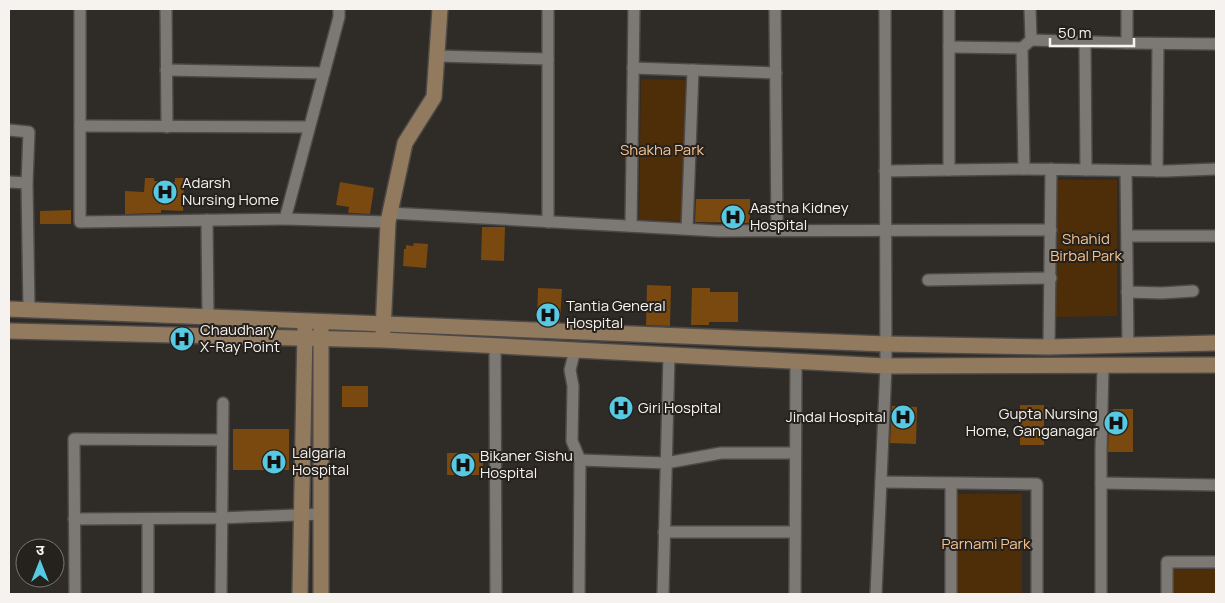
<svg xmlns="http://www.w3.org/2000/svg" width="1225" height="603" font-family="Manrope,'Noto Sans Devanagari',sans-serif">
<rect width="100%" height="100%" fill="#2f2b27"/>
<g fill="#4d2e09">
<polygon points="641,79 685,80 683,221 639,220"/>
<polygon points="1055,180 1117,180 1117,316 1055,317"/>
<polygon points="949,494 1022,494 1022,594 950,594"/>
<rect x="1169" y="567" width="46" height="27"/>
</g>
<g fill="#79490f">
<polygon points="145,178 154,178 154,181 175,182 175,178 184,178 183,211 161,210 161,213 125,214 125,191 144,192"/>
<polygon points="340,182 374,188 370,214 348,213 349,207 336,205"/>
<polygon points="696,199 750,199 750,223 695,222"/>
<polygon points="71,210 71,224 40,224 40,211"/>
<polygon points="482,227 505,227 504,261 481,260"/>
<polygon points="414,243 428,244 426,268 403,266 404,249 406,249 406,245 413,246"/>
<polygon points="647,285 671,286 670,326 646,325"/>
<polygon points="538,288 562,289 560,322 537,321"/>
<polygon points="692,288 710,288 710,292 738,292 738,322 709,322 709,325 691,325"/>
<rect x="342" y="386" width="26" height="21"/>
<rect x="1020" y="405" width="24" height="40"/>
<polygon points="892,406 917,407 916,444 890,443"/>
<polygon points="1113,409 1133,409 1133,452 1108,452 1109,414 1113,414"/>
<rect x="233" y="429" width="56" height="41"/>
<rect x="447" y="453" width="36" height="22"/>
</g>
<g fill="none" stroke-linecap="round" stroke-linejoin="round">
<defs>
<g id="street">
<polyline points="80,9 80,222 285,219 339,17 339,9"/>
<polyline points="166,9 167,127"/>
<polyline points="548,9 548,222"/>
<polyline points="775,9 777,230"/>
<polyline points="1030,9 1031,40 1022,48 1024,169 1166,171 1216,169"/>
<polyline points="1127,9 1127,43 1216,44"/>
<polyline points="1031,40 1127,43"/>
<polyline points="1085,42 1086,170"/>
<polyline points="949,47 1022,48"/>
<polyline points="437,56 548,59"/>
<polyline points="633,68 776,73"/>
<polyline points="166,70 324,73"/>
<polyline points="80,126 309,127"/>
<polyline points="9,130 29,132 27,183 29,309"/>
<polyline points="949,170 1024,169"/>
<polyline points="885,171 949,170 949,9"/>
<polyline points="1126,171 1128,345"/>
<polyline points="1157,171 1158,44"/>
<polyline points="9,182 27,183"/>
<polyline points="390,213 718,231 1051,230"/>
<polyline points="285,219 388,222"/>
<polyline points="207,220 208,317"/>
<polyline points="631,226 634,9"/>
<polyline points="687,229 693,70"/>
<polyline points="1127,236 1216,236"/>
<polyline points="928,280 1051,278"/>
<polyline points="1127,292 1162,293 1193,291"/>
<polyline points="495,346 496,594"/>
<polyline points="1049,347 1051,169"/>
<polyline points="575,350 570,370 573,386 572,441 580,460"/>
<polyline points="881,482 1037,484 1037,594"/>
<polyline points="951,483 951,594"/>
<polyline points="1101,483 1216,485"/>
<polyline points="74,519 221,518 321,514"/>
<polyline points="148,519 148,594"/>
<polyline points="664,532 795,532"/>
<polyline points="75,594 74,439 222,440"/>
<polyline points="221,594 223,403"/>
<polyline points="579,594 580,460 666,463 721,453 795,453"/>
<polyline points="663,594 669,355"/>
<polyline points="795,594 796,361"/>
<polyline points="876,594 886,366 885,9"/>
<polyline points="1101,594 1101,450 1103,365"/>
<polyline points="1167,594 1167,562 1216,562"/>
</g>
<g id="secondary">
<polyline points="9,309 886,344 1049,347 1216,343"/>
<polyline points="9,331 383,340 886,366 1216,365"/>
<polyline points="383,331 388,222 405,143 434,97 440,9"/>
<polyline points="300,594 305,328"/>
<polyline points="321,594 321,328"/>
</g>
</defs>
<use href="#street" stroke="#4c4946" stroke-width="14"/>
<use href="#secondary" stroke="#4c4946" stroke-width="18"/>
<use href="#street" stroke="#7c7873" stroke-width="11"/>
<use href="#secondary" stroke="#927a5f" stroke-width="15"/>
</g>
<defs>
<symbol id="hospital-disc" viewBox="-11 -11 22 22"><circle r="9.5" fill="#57c9e3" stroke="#25211d"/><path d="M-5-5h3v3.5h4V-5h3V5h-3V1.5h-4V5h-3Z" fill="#111"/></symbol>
</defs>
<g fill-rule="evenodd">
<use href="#hospital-disc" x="151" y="178" width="28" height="28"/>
<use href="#hospital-disc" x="719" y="203" width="28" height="28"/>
<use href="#hospital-disc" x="534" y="301" width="28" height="28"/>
<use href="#hospital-disc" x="168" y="325" width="28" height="28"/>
<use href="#hospital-disc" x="607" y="394" width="28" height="28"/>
<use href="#hospital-disc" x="889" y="403" width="28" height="28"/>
<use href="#hospital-disc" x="1102" y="409" width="28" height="28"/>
<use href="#hospital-disc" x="260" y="448" width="28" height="28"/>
<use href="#hospital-disc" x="449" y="451" width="28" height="28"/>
</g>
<g text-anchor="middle" stroke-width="4" stroke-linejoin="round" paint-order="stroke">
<g font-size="15" fill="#f7c391" stroke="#25211d">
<text x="662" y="155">Shakha Park</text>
<text x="1086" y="244">Shahid<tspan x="1086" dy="17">Birbal Park</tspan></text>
<text x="986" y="549">Parnami Park</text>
</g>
<g font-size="15" fill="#f5f2f0" stroke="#25211d" text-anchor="start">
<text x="182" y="188">Adarsh<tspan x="182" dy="17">Nursing Home</tspan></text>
<text x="750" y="213">Aastha Kidney<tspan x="750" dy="17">Hospital</tspan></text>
<text x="566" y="311">Tantia General<tspan x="566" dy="17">Hospital</tspan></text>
<text x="200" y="335">Chaudhary<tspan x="200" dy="17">X-Ray Point</tspan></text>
<text x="638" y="413">Giri Hospital</text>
<text x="1098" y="419" text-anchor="end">Gupta Nursing<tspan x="1098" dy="17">Home, Ganganagar</tspan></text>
<text x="886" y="422" text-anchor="end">Jindal Hospital</text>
<text x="292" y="458">Lalgaria<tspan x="292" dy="17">Hospital</tspan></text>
<text x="480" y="461">Bikaner Sishu<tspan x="480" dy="17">Hospital</tspan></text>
</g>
</g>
<rect width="1225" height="603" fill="none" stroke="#f5f2f0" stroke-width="20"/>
<g transform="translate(40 563)"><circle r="24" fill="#25211d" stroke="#787571"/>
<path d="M0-4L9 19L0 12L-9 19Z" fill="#57c9e3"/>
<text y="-8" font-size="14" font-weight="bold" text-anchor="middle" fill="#f5f2f0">उ</text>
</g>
<path d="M1050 38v8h84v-8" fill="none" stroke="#f5f2f0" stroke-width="2.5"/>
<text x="1058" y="38" font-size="15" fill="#f5f2f0" stroke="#25211d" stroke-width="4" paint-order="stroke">50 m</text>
</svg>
